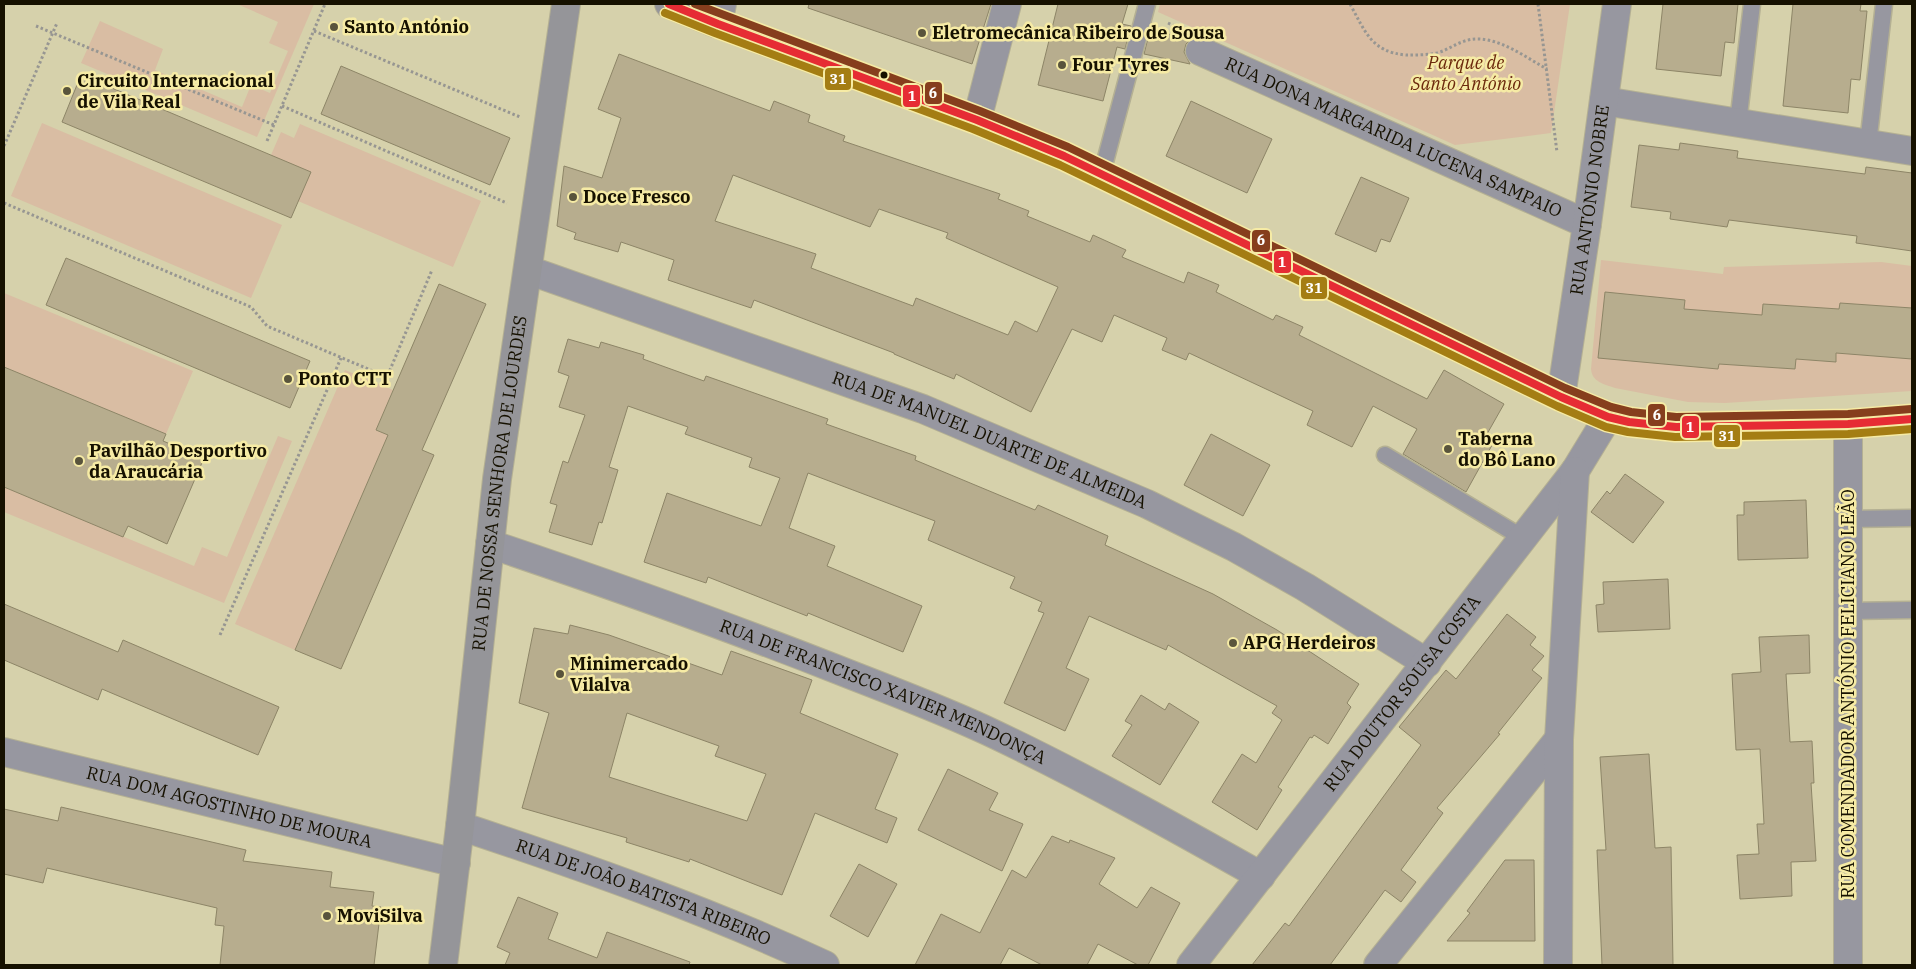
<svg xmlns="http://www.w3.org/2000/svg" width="1916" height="969" font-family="'IBM Plex Serif',serif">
<rect width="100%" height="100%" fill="#d6d1ab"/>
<g fill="#d9bda3">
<polygon points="237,4 314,4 257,137 81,63 100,21 163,49 155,70 242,107 251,85 270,93 288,51 269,43 278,22"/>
<polygon points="1160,4 1570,4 1551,133 1455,145 1158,12"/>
<polygon points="42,123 282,225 251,298 11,196"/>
<polygon points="300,124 481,201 453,267 298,201 271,155 281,132 294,138"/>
<path d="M1601,260L1723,274L1724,267L1881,262L1912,266V391L1725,403L1688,402L1615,388C1604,384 1592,382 1591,369Z"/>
<polygon points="4,293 193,371 166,434 4,367"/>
<polygon points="345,370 393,390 376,430 388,435 295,650 235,624"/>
<polygon points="278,436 292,441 224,603 4,512 4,487 194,566 202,547 227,557"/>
</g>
<g fill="#b7ad8e" stroke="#8d8567" fill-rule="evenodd">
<polygon points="809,4 991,4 972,64 808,8"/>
<polygon points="1058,4 1128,4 1122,24 1131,26 1125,49 1117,47 1103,101 1038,85"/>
<polygon points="1663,4 1738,4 1734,43 1725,42 1721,76 1656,69"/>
<polygon points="1793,4 1861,4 1860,11 1867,11 1860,80 1851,79 1848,113 1783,106"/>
<polygon points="1150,30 1191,39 1186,44 1184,52 1190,64 1144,54"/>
<path d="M619,54L770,111L774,101L810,115L808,122L845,136L843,141L1000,194L998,199L1029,211L1027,216L1090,242L1093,235L1126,250L1122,257L1184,283L1188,272L1219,285L1216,292L1273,320L1276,315L1303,327L1299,335L1427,399L1444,370L1504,404L1487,434L1496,438L1466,492L1403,454L1417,429L1373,406L1352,447L1307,425L1313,411L1189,353L1186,360L1162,350L1167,338L1114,315L1102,342L1072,329L1031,412L956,374L954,379L894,354V353L754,300L751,308L668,280L674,260L621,242L618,252L574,239L576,233L557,226L564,166L602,178L621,118L598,109ZM733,175L870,227L879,209L948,233L946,238L1058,287L1037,332L1015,321L1008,335L916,298L913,306L811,268L816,254L715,221Z"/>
<polygon points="341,66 510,138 490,185 321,114"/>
<polygon points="81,75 311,172 291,218 62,122"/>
<polygon points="1191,101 1272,139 1247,193 1166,156"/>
<polygon points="1680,143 1738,151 1737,158 1865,174 1866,167 1912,173 1912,251 1856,243 1857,236 1729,220 1727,227 1670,219 1671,212 1631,207 1639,145 1679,150"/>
<polygon points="1361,177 1409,198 1390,242 1381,239 1376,252 1335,234"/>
<polygon points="66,258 310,361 290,408 46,305"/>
<polygon points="439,284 486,304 422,450 434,455 341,669 295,650 388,435 376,430"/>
<polygon points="1605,292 1685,300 1684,309 1762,315 1763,304 1839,309 1840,303 1912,308 1912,359 1836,353 1836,362 1796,359 1795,369 1719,364 1718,369 1598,358"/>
<polygon points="568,339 599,348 601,342 644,355 643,359 704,381 706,376 828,419 826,424 916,456 915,460 1035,510 1038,505 1108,536 1105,545 1213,594 1277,630 1359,684 1347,703 1351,707 1328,744 1314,735 1312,738 1310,737 1278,787 1282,790 1257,830 1212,802 1242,754 1256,763 1282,720 1272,713 1277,706 1168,645 1166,650 1089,616 1066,668 1089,679 1065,731 1004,703 1044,613 1038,611 1042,602 1010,588 1015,577 928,540 935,521 808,473 789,528 835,546 827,566 922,606 903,652 808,613 807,616 708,577 706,583 644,562 667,493 761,526 780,478 749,467 752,458 685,434 688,427 628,406 609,467 618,470 602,523 599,522 592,545 549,532 557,505 550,503 563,461 568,463 585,415 559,407 569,376 558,372"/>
<polygon points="4,367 166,434 163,441 204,458 167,544 128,526 123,537 4,487"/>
<polygon points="1211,434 1270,465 1243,516 1184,485"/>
<polygon points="1625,474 1664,502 1633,543 1591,512 1607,491 1610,494"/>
<polygon points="1806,500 1808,558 1738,560 1737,515 1744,515 1744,502"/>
<polygon points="1668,579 1670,629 1598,632 1596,605 1604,604 1603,582"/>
<polygon points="4,604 118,652 123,640 279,707 258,755 102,689 98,700 4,660"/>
<polygon points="1507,614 1536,637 1530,645 1544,656 1532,670 1542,678 1498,733 1500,734 1437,808 1443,813 1401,870 1416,882 1401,902 1385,890 1330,965 1252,965 1285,923 1289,926 1421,745 1399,727 1446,670 1456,679"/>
<path d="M570,625L609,635L722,675L731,651L812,680L800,713L898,754L875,809L897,818L887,843L815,813L782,895L690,859L689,862L626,842L627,838L522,808L549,713L519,703L534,628L568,634ZM627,713L719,746L715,756L766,774L747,821L609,777Z"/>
<polygon points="1809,635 1810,673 1786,674 1790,742 1812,741 1814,783 1811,783 1816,861 1791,862 1792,896 1740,899 1737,855 1759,854 1757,824 1764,824 1760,749 1736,750 1732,674 1761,672 1759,637"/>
<polygon points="1141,695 1165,710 1169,703 1199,722 1160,785 1112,756 1132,725 1125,721"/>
<polygon points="1649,754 1655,848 1671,847 1673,965 1602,965 1597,850 1606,850 1600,757"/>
<polygon points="948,769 998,793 989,810 1023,824 1002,871 918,830"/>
<polygon points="61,807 246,850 243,861 332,872 330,887 374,892 372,906 381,907 374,965 220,965 224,926 215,925 217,908 47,868 43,883 4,874 4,809 58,821"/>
<polygon points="1052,836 1069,843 1070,840 1115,858 1099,884 1137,908 1151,887 1180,903 1148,965 1138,965 1098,944 1087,965 1042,965 1009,948 1000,965 915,965 941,914 980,933 1012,870 1026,878"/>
<polygon points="1505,860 1534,860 1535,941 1447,941 1470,913 1467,911"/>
<polygon points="859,864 897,884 868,937 830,916"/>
<polygon points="518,897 558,913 548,939 597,958 607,932 690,962 689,965 505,965 510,953 497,947"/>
</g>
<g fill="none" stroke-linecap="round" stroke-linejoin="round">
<defs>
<g id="lane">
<polyline points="1738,123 1752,4"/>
<polyline points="1868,144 1884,4"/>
<polyline points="1102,173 1147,4"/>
<polyline points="1385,455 1523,538"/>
<polyline points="1848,519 1912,518"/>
<polyline points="1848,611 1912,610"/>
</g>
<g id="street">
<polyline points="718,24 722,4"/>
<path id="s1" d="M1200,51L1587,224"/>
<polyline points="1604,101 1912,151"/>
<polyline points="977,120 1007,4"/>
<path id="s2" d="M528,270L923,409L1147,504L1234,547L1305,587L1427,663"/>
<path id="s3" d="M1561,397L1587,224L1617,4"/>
<path id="s4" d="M490,544C606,583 721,624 836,669C889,690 944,710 996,735C1086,778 1174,827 1261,876"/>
<path id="s5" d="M4,752L456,863"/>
<path id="s6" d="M460,826C584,867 707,910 825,965"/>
<path id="s7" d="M1191,965L1575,471L1608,417"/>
<polyline points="1378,965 1559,739"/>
<polyline points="1558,965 1559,739 1575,471"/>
<polyline points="1848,965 1848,424"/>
</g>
<g id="secondary">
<polyline points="669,4 718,24 977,120 1064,156 1561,397 1608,417 1629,422 1676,427 1848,424 1912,419"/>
<path id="s8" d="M443,965L460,826L497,479L566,4"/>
</g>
</defs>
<use href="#lane" stroke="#b4b093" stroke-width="19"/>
<use href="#street" stroke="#b4b093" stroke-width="30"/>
<use href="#secondary" stroke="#b4b093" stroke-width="30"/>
<g stroke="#979692" stroke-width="3" stroke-dasharray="2.5 2.5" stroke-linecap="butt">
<path d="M1350,4C1365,31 1371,52 1406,55C1416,55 1428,55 1437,53C1451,49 1461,39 1477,39C1502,39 1525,57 1547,69"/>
<polyline points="1538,4 1557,152"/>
<polyline points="1168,23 1181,29"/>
<polyline points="36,26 274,125"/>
<polyline points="314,31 520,117"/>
<polyline points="282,106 507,203"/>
<polyline points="267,141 325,4"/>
<polyline points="4,146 57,23"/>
<polyline points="4,203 251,307 267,326 387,377 432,270"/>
<polyline points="220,635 341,358"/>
</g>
<use href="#lane" stroke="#9797a0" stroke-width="16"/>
<use href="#street" stroke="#9797a0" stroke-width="28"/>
<use href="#secondary" stroke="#959599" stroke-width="28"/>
<defs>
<polyline id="bus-1" points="669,4 718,24 977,120 1064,156 1561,397 1608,417 1629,422 1676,427 1848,424 1912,419"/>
<polyline id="bus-2" points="665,13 715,33 973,129 1060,165 1557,406 1606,427 1628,432 1675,437 1848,434 1912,429"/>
<polyline id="bus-3" points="695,4 980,111 1068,147 1565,388 1611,407 1631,412 1676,417 1848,414 1911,409"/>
</defs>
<use href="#bus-1" stroke="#f6eba5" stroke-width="11"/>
<use href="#bus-2" stroke="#f6eba5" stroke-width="11"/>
<use href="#bus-3" stroke="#f6eba5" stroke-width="11"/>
<use href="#bus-1" stroke="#e62c34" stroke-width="8"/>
<use href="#bus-2" stroke="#a47d13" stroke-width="8"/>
<use href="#bus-3" stroke="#863e1d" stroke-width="8"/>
</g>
<g fill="#59543c" stroke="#f6eba5" stroke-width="2">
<circle cx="334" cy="27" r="5"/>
<circle cx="922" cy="33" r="5"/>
<circle cx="1062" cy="65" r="5"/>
<circle cx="67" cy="91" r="5"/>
<circle cx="573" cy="197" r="5"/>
<circle cx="288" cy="379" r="5"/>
<circle cx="1448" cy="449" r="5"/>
<circle cx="79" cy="461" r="5"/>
<circle cx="1233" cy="643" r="5"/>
<circle cx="560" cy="674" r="5"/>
<circle cx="327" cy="916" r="5"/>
</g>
<circle fill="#161100" stroke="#f6eba5" stroke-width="2" cx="884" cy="75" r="4.5"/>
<g text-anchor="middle" stroke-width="5" stroke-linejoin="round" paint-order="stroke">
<g font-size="18" font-weight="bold" fill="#161100" stroke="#f6eba5" text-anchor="start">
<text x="344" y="33">Santo António</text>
<text x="932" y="39">Eletromecânica Ribeiro de Sousa</text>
<text x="1072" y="71">Four Tyres</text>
<text x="77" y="87">Circuito Internacional<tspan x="77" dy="21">de Vila Real</tspan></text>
<text x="583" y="203">Doce Fresco</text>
<text x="298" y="385">Ponto CTT</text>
<text x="1458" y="445">Taberna<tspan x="1458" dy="21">do Bô Lano</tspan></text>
<text x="89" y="457">Pavilhão Desportivo<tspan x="89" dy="21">da Araucária</tspan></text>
<text x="1243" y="649">APG Herdeiros</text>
<text x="570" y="670">Minimercado<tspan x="570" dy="21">Vilalva</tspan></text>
<text x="337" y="922">MoviSilva</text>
</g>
<g font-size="18" font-style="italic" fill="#6c290d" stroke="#f6eba5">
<text x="1466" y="69">Parque de<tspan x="1466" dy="21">Santo António</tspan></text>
</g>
<g font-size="18" fill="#161100" stroke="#f6eba5">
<text dy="6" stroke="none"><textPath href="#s1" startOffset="212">RUA DONA MARGARIDA LUCENA SAMPAIO</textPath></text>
<text dy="6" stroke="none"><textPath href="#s3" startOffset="199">RUA ANTÓNIO NOBRE</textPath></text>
<text dy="6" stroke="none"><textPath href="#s2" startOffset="492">RUA DE MANUEL DUARTE DE ALMEIDA</textPath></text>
<text dy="6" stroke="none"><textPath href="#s8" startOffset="485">RUA DE NOSSA SENHORA DE LOURDES</textPath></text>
<text dy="6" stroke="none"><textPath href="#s4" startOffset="420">RUA DE FRANCISCO XAVIER MENDONÇA</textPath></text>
<text dy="6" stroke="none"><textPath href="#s7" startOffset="344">RUA DOUTOR SOUSA COSTA</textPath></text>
<text transform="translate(1848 694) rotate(-90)" y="6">RUA COMENDADOR ANTÓNIO FELICIANO LEÃO</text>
<text dy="6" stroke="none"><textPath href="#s5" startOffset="232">RUA DOM AGOSTINHO DE MOURA</textPath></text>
<text dy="6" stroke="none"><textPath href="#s6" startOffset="195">RUA DE JOÃO BATISTA RIBEIRO</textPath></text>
</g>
</g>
<g stroke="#f6eba5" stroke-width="2">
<rect x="824" y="67" width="28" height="24" rx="5" fill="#a47d13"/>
<rect x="924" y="81" width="19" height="24" rx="5" fill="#863e1d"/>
<rect x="902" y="84" width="19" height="24" rx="5" fill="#e62c34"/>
<rect x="1251" y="229" width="20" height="24" rx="5" fill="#863e1d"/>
<rect x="1273" y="250" width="19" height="24" rx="5" fill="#e62c34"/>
<rect x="1300" y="276" width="28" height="24" rx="5" fill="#a47d13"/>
<rect x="1647" y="403" width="19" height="24" rx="5" fill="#863e1d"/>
<rect x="1681" y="415" width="19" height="24" rx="5" fill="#e62c34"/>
<rect x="1713" y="424" width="28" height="24" rx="5" fill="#a47d13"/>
</g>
<g font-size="14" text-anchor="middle" font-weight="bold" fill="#fff">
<text x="838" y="84">31</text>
<text x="933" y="98">6</text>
<text x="912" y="101">1</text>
<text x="1261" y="245">6</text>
<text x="1282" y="267">1</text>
<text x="1314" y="293">31</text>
<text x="1657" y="420">6</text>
<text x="1690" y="432">1</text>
<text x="1727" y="441">31</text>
</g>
<rect width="1916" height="969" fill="none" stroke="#161100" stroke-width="10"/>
</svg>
